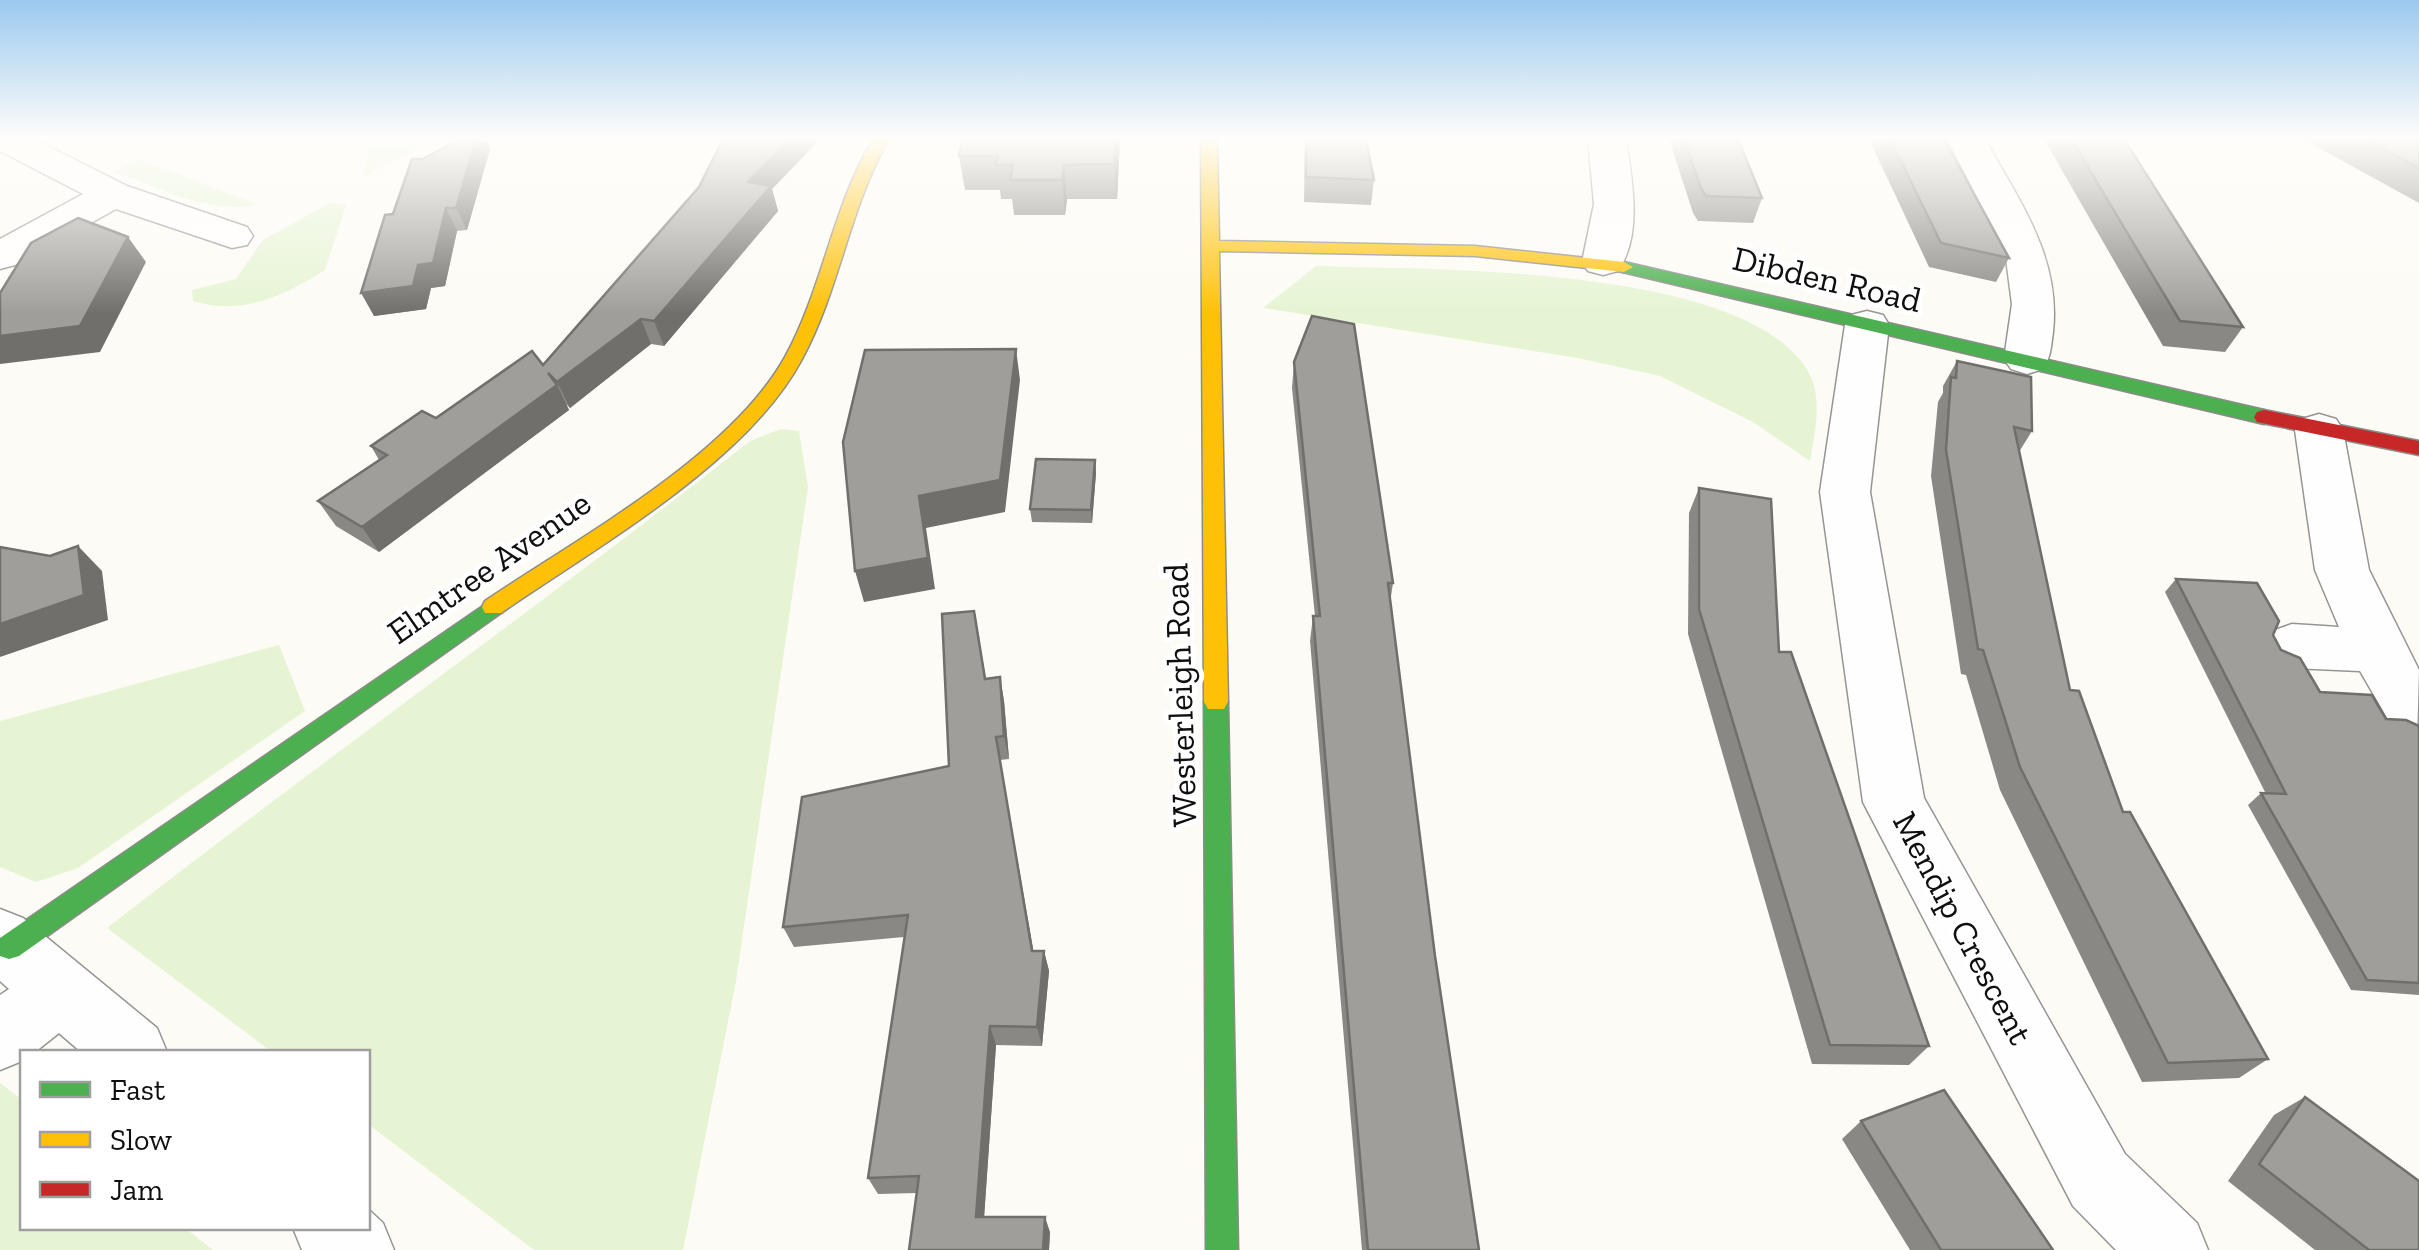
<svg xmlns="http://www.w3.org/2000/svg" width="2419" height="1250" font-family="'Zilla Slab',serif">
<rect width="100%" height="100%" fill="#fcfbf5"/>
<g fill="#e6f4d3">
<polygon points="371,139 435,139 364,176"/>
<path d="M139,159L258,205C209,214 161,189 115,172Z"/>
<path d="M330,203L346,205L325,270C284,296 242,316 193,301L192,290L236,279L263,240Z"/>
<path d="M1316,266C1432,270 1733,265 1804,365C1825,394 1815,429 1810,461L1753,422L1660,376L1578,358L1263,308Z"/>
<path d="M781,429L799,431L808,487L736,981L683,1250H534L368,1124V1052H272L107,928C320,762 539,607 750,441Z"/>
<polygon points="279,645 305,711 78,868 36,882 0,867 0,721"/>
<polygon points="0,1083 22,1100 22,1228 185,1228 213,1250 0,1250"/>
</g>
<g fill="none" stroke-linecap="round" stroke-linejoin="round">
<defs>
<g id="street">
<polygon points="0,139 34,139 127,186 247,227 253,236 247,245 232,248 116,209 15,265 0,269 0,239 83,194 0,151"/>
<path d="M1588,139H1626C1632,179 1643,235 1618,271L1603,275L1588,271L1582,262L1594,204Z"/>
<path d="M1947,139H1985C2020,202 2061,258 2053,332C2051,346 2051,357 2043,369L2027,374L2011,369L2004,359L2012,304L2005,251Z"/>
<polygon points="1867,311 1883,315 1889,325 1870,492 1924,798 2125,1154 2197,1223 2208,1250 2116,1250 2073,1206 1863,802 1820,492 1845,325 1851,315"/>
<polygon points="2319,414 2336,419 2343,430 2369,570 2419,670 2417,740 2396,733 2360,671 2292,668 2272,661 2264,646 2272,631 2292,624 2339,627 2315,570 2295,430 2302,419"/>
<polygon points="0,909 23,918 157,1028 167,1052 81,1052 59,1033 35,1052 22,1052 22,1061 0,1070 0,995 9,989 0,981"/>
<polygon points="368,1209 383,1223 394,1250 302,1250 293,1228 368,1228"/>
</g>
<g id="fast">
<polygon points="1624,262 2264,410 2274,417 2264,424 1618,271 1615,267"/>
<polygon points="493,599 504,607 501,613 19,956 9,959 0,956 0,938"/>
<polygon points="1216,693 1224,695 1228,702 1238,1250 1206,1250 1204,702 1208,695"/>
</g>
<g id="slow">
<path d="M873,139H889C849,208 840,289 802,359C747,463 596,547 501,613H485L482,607L485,601C578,538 730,456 785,357C823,288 832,208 873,139Z"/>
<polygon points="1201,139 1217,139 1219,241 1475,246 1624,262 1633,267 1624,272 1475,256 1219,251 1228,702 1224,709 1208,709 1204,702"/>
</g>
<polygon id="jam" points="2264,410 2419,441 2419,455 2257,422 2254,417 2257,412"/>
</defs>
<use href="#street" stroke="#969593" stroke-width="3"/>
<use href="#fast" stroke="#8c8c89" stroke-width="3"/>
<use href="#slow" stroke="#8c8c89" stroke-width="3"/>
<use href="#jam" stroke="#8c8c89" stroke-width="3"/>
<use href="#street" fill="#fffefe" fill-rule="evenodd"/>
<use href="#fast" fill="#4caf50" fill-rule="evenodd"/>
<use href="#slow" fill="#ffc107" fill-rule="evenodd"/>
<use href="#jam" fill="#c62828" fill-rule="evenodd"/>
</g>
<g fill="#8a8884">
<polygon points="459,139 486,139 490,149 467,230 457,231 445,286 431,288 426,309 374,316 393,214 423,159"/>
<polygon points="723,139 820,139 772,189 778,211 664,346 651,344 570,408 566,404 569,410 379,552 336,526 318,501 379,460 371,446 436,418 543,365 699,187"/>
<polygon points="1120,139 1117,199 1067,199 1065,215 1014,215 1012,199 1001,199 1000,190 965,190 959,156"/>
<polygon points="1305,139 1366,139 1374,180 1371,205 1304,202"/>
<polygon points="1669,139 1738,139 1762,198 1753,223 1698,221 1693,213"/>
<polygon points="1869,139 1944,139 2009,258 1996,282 1929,267"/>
<polygon points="2044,139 2124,139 2243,327 2225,352 2163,346"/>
<polygon points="2303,139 2419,139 2419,203"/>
<polygon points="1957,361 2032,431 2019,452 2070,690 2123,812 2268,1059 2239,1078 2142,1082 2000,790 1966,675 1961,674 1931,476 1938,402 1943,393 1943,386"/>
<polygon points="1294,362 1393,583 1390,603 1435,956 1479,1250 1362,1250 1310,641 1313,616 1315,616 1292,388"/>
<polygon points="1095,460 1096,473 1092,523 1032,522 1030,509"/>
<polygon points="1699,488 1779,652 1929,1046 1909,1065 1812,1064 1688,634 1689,513"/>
<polygon points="2176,579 2273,635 2281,650 2320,692 2386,719 2419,726 2419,995 2351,990 2248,805 2261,793 2266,794 2165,592"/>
<polygon points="974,611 986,679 1000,677 1004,701 1009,759 1000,760 1033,951 1044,951 1049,971 1042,1046 996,1045 984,1217 1050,1232 1049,1250 917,1193 878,1194 868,1178 904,937 794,947 783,927 949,766"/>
<polygon points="2305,1097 2419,1250 2315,1250 2228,1181 2274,1115"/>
<polygon points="1861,1121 2053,1250 1910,1250 1842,1139"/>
</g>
<g fill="#706f6c">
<polygon points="476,139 486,139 490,149 467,230 456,208"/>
<polygon points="790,139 820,139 772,189 778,211 664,346 654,321 748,182"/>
<polygon points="1116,139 1120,139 1117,199 1114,164"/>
<polygon points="1064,165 1067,199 1065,215 1062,180"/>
<polygon points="446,208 457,231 445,286 431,288 426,309 374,316 361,293 418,265"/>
<polygon points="128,237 146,262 100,352 0,364 0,336"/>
<polygon points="641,319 651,344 570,408 557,382"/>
<polygon points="1016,349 1020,380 1005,512 926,528 935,589 864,602 855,571 919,496"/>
<polygon points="557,385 569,410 379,552 362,527"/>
<polygon points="1095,460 1096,473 1092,523 1091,510"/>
<polygon points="78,546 102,571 108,620 0,657 0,624"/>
<polygon points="1000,677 1004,701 1009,759 1004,736"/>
<polygon points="996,737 1000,760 1037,971 1032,951"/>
<polygon points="1044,951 1049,971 1042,1046 1037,1027"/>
<polygon points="990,1026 996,1045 983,1233 976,1217"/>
<polygon points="1045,1217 1050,1232 1049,1250 1043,1250"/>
</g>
<g fill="#a09e9a" stroke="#706f6c" stroke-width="2.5">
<polygon points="459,139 476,139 456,208 446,208 433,263 418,265 413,286 361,293 385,215 393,214 412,159 423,159"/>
<polygon points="723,139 790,139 748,182 771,186 654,321 641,319 557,382 548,373 557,385 362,527 318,501 387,455 371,446 422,411 436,418 532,351 543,365 699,187"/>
<polygon points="963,139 1116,139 1114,164 1064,165 1062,180 1010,180 1013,165 996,165 998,156 959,156"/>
<polygon points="1306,139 1366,139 1374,180 1306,177"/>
<polygon points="1684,139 1738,139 1762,198 1706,196 1701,188"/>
<polygon points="1890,139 1944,139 2009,258 1941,243"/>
<polygon points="2071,139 2124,139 2243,327 2180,321"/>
<polygon points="2365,139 2419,139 2419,168"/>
<polygon points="78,218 128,237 80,326 0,336 0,293 31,243"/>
<polygon points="1312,316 1354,324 1393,583 1388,583 1435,956 1479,1250 1368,1250 1313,616 1320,616 1294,362"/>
<polygon points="1016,349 1000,480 919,496 928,558 855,571 843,442 865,350"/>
<polygon points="1957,361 2031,377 2032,431 2014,427 2070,690 2079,691 2123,812 2130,812 2268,1059 2168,1063 2020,767 1983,650 1978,649 1946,450 1951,377 1956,378"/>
<polygon points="1036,459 1095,460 1091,510 1030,509"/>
<polygon points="1699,488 1771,499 1779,652 1791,652 1929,1046 1830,1045 1699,609"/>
<polygon points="78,546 84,595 0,624 0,547 50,556"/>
<polygon points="2176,579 2257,583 2279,621 2273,635 2281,650 2300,658 2320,692 2372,695 2386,719 2406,720 2419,726 2419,983 2367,980 2261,793 2286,794"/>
<polygon points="974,611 985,679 1000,677 1004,736 996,737 1032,951 1044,951 1037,1027 990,1026 976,1217 1045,1217 1043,1250 909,1250 919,1176 868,1178 908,915 783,927 802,797 949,766 942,614"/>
<polygon points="1944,1090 2053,1250 1941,1250 1861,1121"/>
<polygon points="2305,1097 2419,1181 2419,1250 2369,1250 2259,1164"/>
</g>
<linearGradient id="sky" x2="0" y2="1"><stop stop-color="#9bc9ef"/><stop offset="0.44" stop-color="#fefdfa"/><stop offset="1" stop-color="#fefdfa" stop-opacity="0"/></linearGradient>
<rect width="2419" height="314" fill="url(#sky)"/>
<g text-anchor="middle" stroke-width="10" stroke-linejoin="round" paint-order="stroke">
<g font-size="35" fill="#0f0f0f" stroke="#fff">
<text transform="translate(1827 279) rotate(13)" y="12">Dibden Road</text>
<text transform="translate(489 567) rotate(-35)" y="12">Elmtree Avenue</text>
<text transform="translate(1180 695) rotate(-92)" y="12">Westerleigh Road</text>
<text transform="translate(1963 928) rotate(62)" y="12">Mendip Crescent</text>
</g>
</g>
<rect x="20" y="1050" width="350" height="180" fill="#ffffff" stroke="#9f9f9f" stroke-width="2.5"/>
<rect x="40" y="1082" width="50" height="15" fill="#4caf50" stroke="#9f9f9f" stroke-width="2.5"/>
<text x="110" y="1100" font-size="30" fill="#0f0f0f">Fast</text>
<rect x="40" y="1132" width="50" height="15" fill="#ffc107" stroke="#9f9f9f" stroke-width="2.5"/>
<text x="110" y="1150" font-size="30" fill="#0f0f0f">Slow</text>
<rect x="40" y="1182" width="50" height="15" fill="#c62828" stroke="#9f9f9f" stroke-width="2.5"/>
<text x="110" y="1200" font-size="30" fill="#0f0f0f">Jam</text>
</svg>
